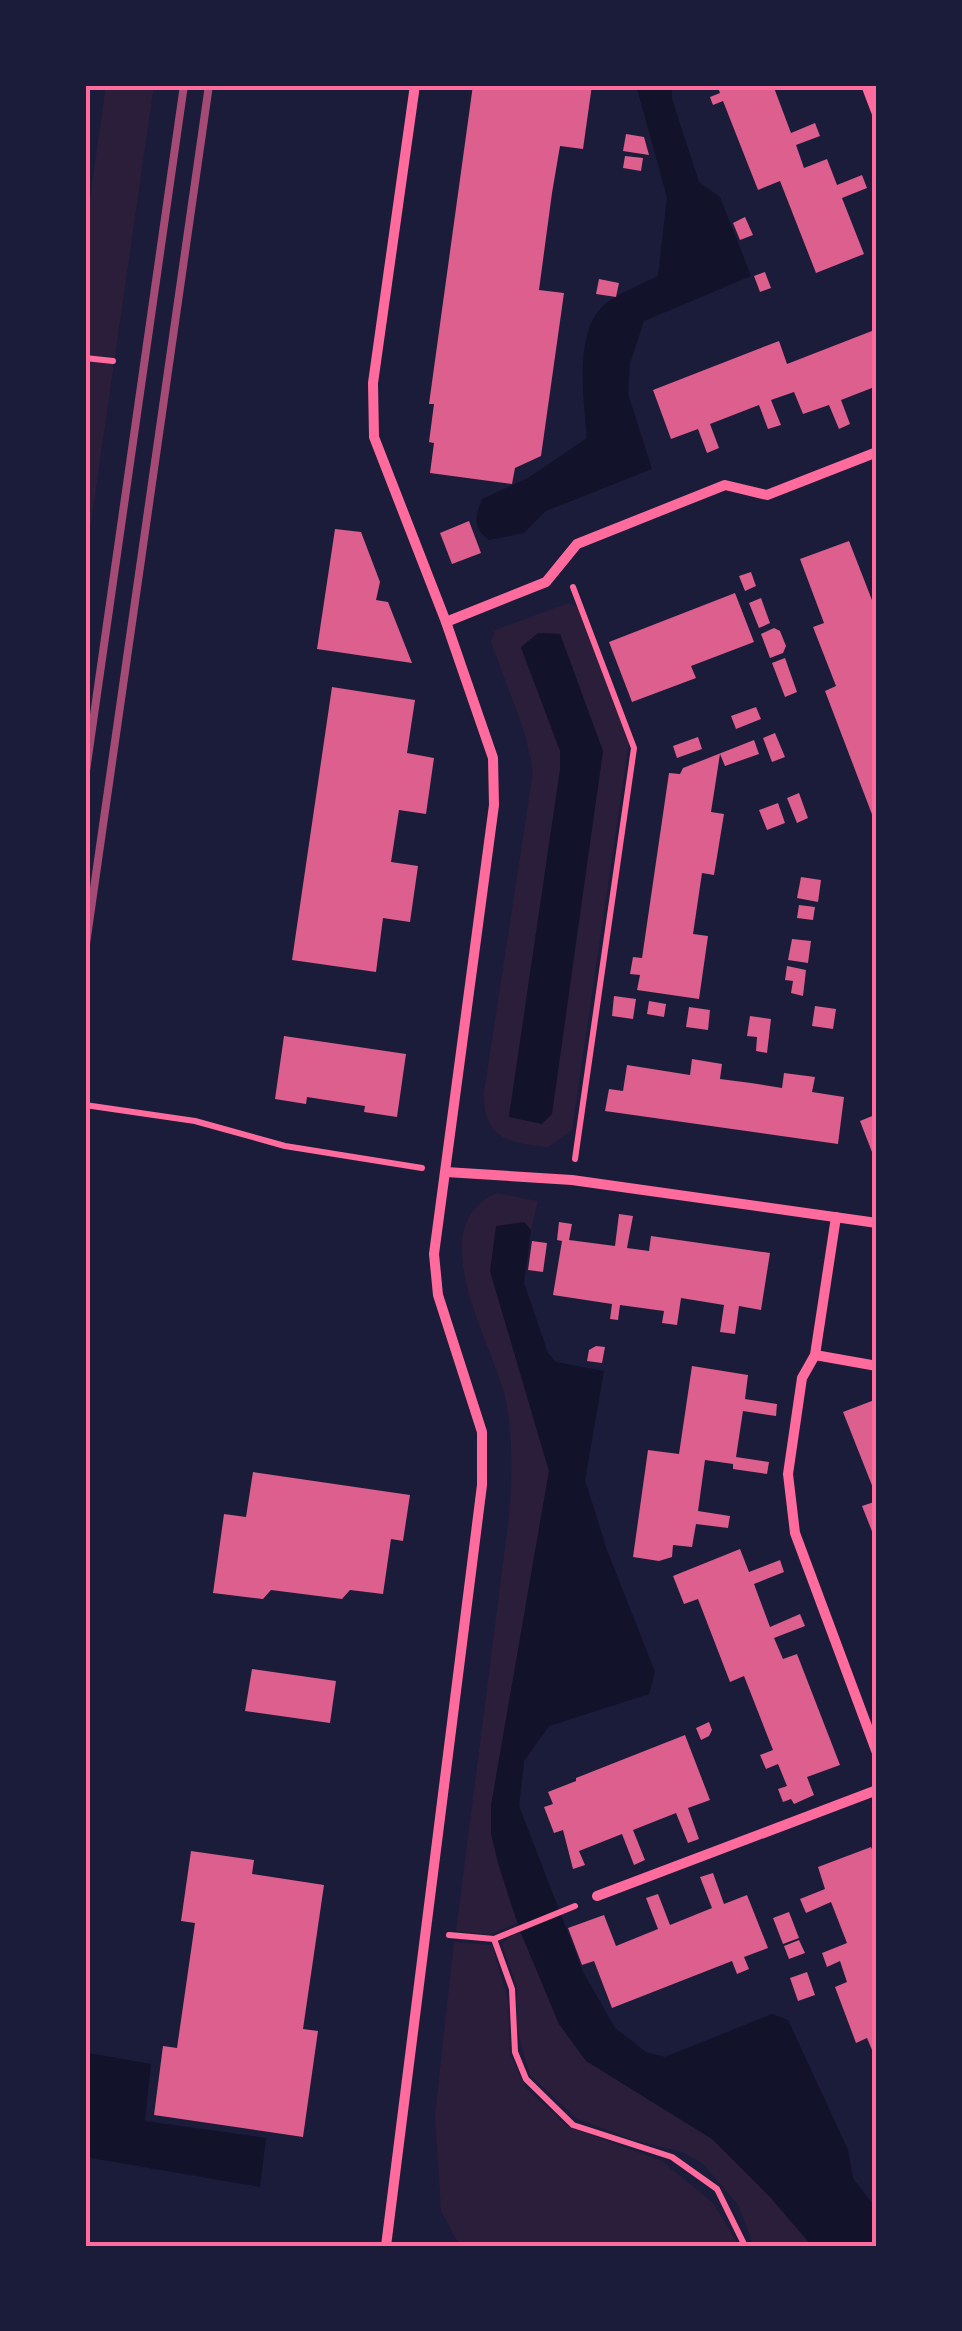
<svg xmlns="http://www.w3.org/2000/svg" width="962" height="2331" font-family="Inter,sans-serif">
<rect width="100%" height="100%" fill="#1b1b3a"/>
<g fill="#2a1e3b" fill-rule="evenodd">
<polygon points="106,85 154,85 85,565 85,233"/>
<path d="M568,603L577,607L629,742L572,1130L549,1147C508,1143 483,1139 484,1092L533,772L525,734L491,642L495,630ZM538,633L560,634L603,752L543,1123L509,1116L560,770V751L521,648Z"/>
<path d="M497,1193L538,1201L531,1230L524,1222L490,1271L549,1471L491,1806L498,1863L517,1923L490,1935L456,1931L510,1508C512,1472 513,1437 506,1401C495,1346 418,1227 497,1193Z"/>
<polygon points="521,1933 559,2024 668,2109 712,2139 771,2198 812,2246 754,2246 738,2205 702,2163 682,2152 630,2139 577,2119 530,2075 517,2030 517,1988 502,1944 510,1936"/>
<polygon points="454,1942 492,1945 508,2000 510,2054 526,2088 567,2126 662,2161 713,2203 739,2246 465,2246 456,2239 441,2211 435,2114"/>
</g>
<g fill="#12122b">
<path d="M636,85H672V99L699,182L720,197L751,276L644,321L630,363L628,394L652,469L546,511L524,533L489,540C472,527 475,518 482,499L528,478L587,438C584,403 574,334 602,307C615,294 641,285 658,276L667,197Z"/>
<polygon points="538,633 560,634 603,751 552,1114 542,1124 509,1117 560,770 560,751 521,647"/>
<polygon points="524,1222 531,1230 524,1283 548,1353 556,1362 604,1371 585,1480 607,1550 655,1672 649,1694 549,1726 524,1761 519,1806 583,1972 615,2028 646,2052 665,2057 772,2014 788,2020 848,2150 853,2178 877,2210 877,2246 812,2246 771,2198 712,2139 586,2061 559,2024 521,1933 498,1863 491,1834 491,1806 549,1471 490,1271 496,1226"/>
<polygon points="88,2053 151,2064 145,2121 266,2138 260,2187 85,2157 85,2073"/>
</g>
<g fill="#dd5f8e">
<polygon points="473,85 592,85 583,149 560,146 552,193 539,290 564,293 541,456 515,468 512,484 430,473 434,443 429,442 434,404 429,404"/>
<polygon points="717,85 773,85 791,133 815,123 820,136 796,145 804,168 827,159 837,185 862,175 867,188 842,198 864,254 816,273 780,181 758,190 723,101 713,105 711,100 710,97 720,93"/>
<polygon points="626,134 644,137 649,155 623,151"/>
<polygon points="625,156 643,158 641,171 623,168"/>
<polygon points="745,217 753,235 740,240 733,223"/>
<polygon points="765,272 771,288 760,292 754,276"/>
<polygon points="599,279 619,283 616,297 596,294"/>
<polygon points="877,329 877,386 841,400 850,424 839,429 829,405 803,414 794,392 771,400 781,425 768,429 759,405 710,424 719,448 707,453 698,429 671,439 653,390 779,341 787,364"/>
<polygon points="469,521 481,553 452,564 440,533"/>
<polygon points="335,529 361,532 380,582 376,600 388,602 412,663 317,649"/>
<polygon points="849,541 877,613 877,815 873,817 825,691 836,686 813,627 824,623 800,559"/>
<polygon points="751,572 756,586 745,591 739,576"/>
<polygon points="735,593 754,642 691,666 696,678 632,702 609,642"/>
<polygon points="761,598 770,623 759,628 749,603"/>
<polygon points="774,628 780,631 786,646 783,653 770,658 761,634"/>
<polygon points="785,658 797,692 785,697 772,663"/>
<polygon points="332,687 415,700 407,753 434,758 426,814 399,810 391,862 418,866 410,922 383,918 376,972 292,960"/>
<polygon points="756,707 761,719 736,729 731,716"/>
<polygon points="775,733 785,757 772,762 763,738"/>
<polygon points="698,737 702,749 677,758 673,746"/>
<polygon points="754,740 759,754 725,766 720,754 711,812 724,814 714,875 702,873 693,934 708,936 699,999 637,990 640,975 630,974 633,957 642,958 669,773 680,774 683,768"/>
<polygon points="799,793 808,818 797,823 787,798"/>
<polygon points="778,803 785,823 767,830 759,810"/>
<polygon points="801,877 821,880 818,902 797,898"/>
<polygon points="799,905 815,907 813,920 797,918"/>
<polygon points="792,939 811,941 808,963 788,960"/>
<polygon points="787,966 806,970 803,996 791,993 793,981 785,980"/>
<polygon points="614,996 636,999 633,1019 612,1016"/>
<polygon points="649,1001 666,1004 664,1017 647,1014"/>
<polygon points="815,1006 836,1009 833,1029 812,1026"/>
<polygon points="689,1007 710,1010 708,1030 686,1027"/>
<polygon points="750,1016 771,1019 767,1053 756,1051 757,1037 747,1036"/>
<polygon points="284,1036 406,1054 397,1117 364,1112 365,1106 307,1097 306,1104 275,1099"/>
<polygon points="692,1059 722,1064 720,1079 751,1083 782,1088 784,1073 815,1077 812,1092 844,1097 838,1144 605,1111 609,1089 623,1091 627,1065 690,1075"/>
<polygon points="877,1114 877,1165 860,1121"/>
<polygon points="619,1214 633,1216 627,1248 649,1251 651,1236 770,1253 761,1310 739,1306 735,1334 720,1332 724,1305 681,1298 677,1325 662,1323 664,1311 620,1305 618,1320 610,1319 612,1304 553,1295 562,1241 557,1240 559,1222 572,1224 569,1240 615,1246"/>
<polygon points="532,1241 547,1243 543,1272 528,1270"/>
<polygon points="596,1346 605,1347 602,1363 587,1361 589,1350"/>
<polygon points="692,1366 748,1375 745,1399 777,1404 776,1416 743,1411 736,1457 769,1462 767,1474 733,1469 733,1464 705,1460 698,1511 730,1516 728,1528 696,1524 692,1547 673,1545 672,1557 659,1561 633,1557 648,1450 679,1454"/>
<polygon points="877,1399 877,1498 843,1412"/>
<polygon points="253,1472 410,1495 403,1541 391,1539 383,1594 350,1590 342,1599 271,1590 263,1599 213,1593 224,1514 246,1517"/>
<polygon points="877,1501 877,1544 862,1506"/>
<polygon points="740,1549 749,1572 780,1560 784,1572 754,1584 770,1627 800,1614 805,1626 774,1638 783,1659 797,1654 840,1765 807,1777 814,1795 794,1804 791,1799 783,1802 778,1789 787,1786 778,1764 766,1769 760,1755 773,1750 744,1676 730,1682 698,1599 684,1604 673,1576"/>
<polygon points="252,1669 336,1681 330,1723 245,1711"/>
<polygon points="709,1722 712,1730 709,1736 701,1740 696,1728"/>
<polygon points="685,1735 710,1800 688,1808 699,1839 688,1843 676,1813 633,1830 645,1860 634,1865 622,1834 579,1851 585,1865 573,1869 563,1830 554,1833 544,1807 553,1804 548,1792 576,1781 576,1778"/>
<polygon points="871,1847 877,1862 877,2062 867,2038 856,2043 835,1987 847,1982 840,1961 827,1967 822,1953 847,1943 831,1902 806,1913 800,1899 825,1889 818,1867"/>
<polygon points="191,1851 254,1860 252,1874 324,1885 303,2029 318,2031 303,2137 154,2115 163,2046 177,2048 195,1923 181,1921"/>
<polygon points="713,1873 724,1904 747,1895 768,1948 744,1957 749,1969 737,1974 732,1961 612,2008 594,1961 582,1965 568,1928 604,1915 616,1946 658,1929 646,1898 658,1894 670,1925 712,1908 700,1877"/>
<polygon points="789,1912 799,1938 783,1944 773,1918"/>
<polygon points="799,1940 805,1953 789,1959 784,1946"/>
<polygon points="807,1972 815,1995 798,2001 790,1978"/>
</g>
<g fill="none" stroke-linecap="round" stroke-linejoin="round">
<g stroke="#ff6b9d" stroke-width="6">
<polyline points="85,358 113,361"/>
<polyline points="573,587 634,748 575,1159"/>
<polyline points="85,1105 195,1121 285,1146 422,1168"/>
<polyline points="449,1935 494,1939 575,1906"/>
<polyline points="494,1939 512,1989 515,2052 526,2079 573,2125 672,2157 717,2189 745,2246"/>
</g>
<g stroke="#ff6b9d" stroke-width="10">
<polyline points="866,85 877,114"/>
<polyline points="446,622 546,582 577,544 725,485 767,495 877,452"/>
<polyline points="446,1172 572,1180 877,1223"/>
<polyline points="836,1217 815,1355 802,1378 788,1474 795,1533 877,1753"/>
<polyline points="815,1355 877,1366"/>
<polyline points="597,1896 877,1790"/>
<polyline points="386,2246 482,1485 482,1432 438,1295 434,1254 494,805 493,758 446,622 374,437 373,383 415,85"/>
</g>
<g stroke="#a44b75" stroke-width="8">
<polyline points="85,778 184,85"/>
<polyline points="85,951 209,85"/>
</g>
</g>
<rect width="962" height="2331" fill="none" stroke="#1b1b3a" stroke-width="175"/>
<rect x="88" y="88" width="786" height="2156" fill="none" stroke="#ff6b9d" stroke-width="4"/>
</svg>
